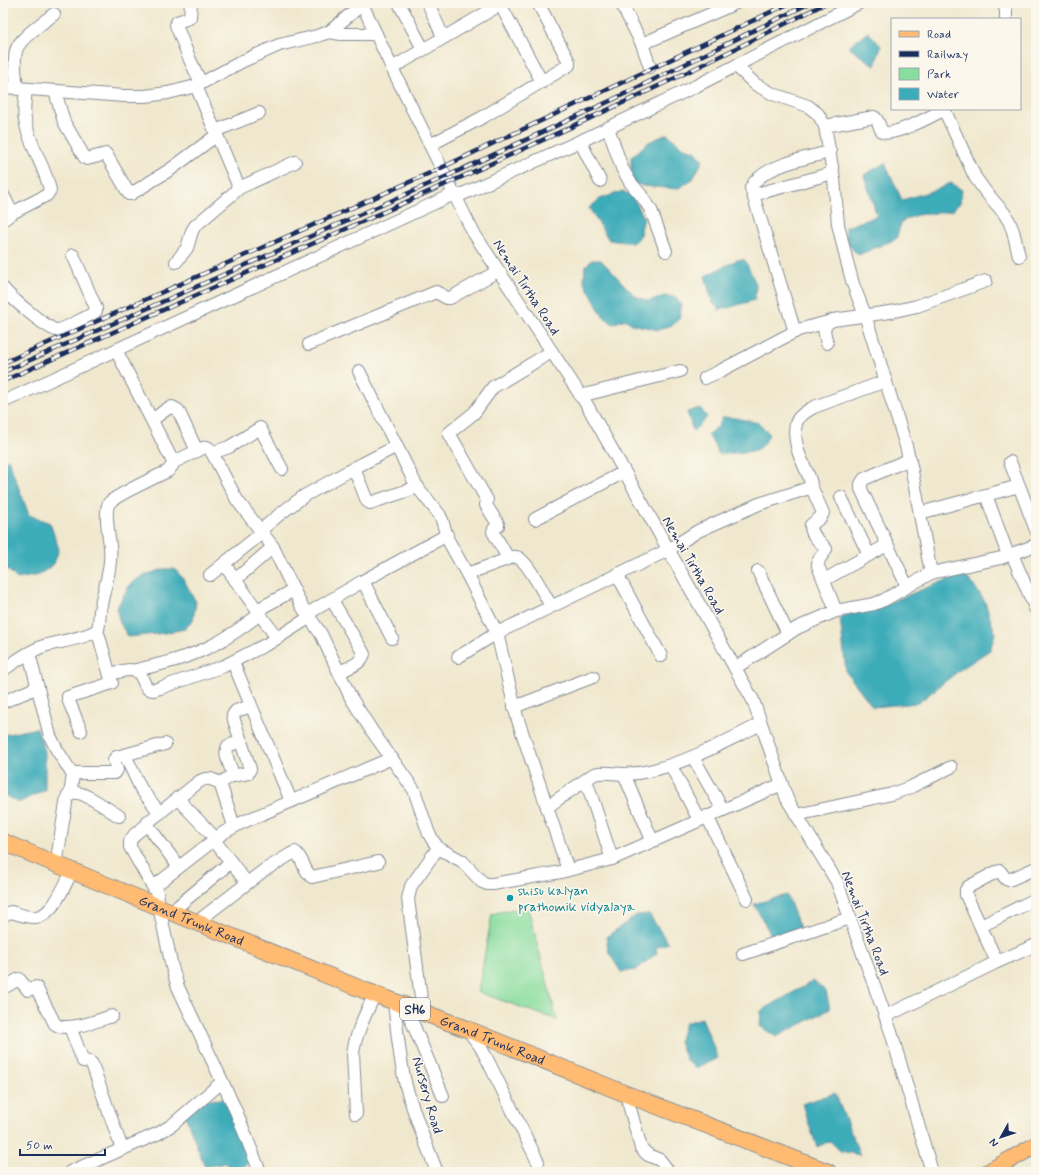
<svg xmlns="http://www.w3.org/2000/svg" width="1039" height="1175" font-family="Mynerve,sans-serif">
<rect width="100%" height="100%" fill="#fbf7ec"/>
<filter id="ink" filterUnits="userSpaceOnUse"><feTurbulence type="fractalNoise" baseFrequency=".025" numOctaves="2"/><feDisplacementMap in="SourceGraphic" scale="8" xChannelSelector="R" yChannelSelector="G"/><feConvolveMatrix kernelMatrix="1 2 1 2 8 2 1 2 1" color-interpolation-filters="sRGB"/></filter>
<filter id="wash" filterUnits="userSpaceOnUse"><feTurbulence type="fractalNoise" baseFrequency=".012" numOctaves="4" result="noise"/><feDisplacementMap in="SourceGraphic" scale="16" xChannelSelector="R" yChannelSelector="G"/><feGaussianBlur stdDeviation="0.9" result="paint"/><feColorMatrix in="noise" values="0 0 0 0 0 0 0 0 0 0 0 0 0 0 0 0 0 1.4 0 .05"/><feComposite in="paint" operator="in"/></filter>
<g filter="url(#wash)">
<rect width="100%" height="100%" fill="#f0e8ce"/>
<polygon fill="#88dd9f" stroke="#52867e" points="528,908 557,1020 478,992 492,914 514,909 515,911"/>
<g fill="#3cacb9" stroke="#2c6e8c">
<polygon points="868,32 881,46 875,66 848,47"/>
<polygon points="667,134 684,148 695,151 703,160 693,179 677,189 643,186 631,182 631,157 649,142"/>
<polygon points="885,163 902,200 938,189 951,183 962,190 960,203 952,211 917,215 902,221 896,239 858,255 846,242 846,227 877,216 864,175"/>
<polygon points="623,191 633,197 644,218 639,238 632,243 609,240 589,208 600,199"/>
<polygon points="592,260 601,260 635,296 648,301 665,296 676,297 681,306 680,318 672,325 658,330 632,324 625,319 613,324 602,315 584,282 585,266"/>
<polygon points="737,260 745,260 756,284 755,300 720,310 712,302 705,276"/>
<polygon points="700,408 707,417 701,424 693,431 687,412"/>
<path d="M723,417L736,418L759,423L769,433C767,439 764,446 758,449C750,453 728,453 719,454L708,434L718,427Z"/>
<polygon points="8,459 29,515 50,523 59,549 54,564 39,575 17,579 7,569 3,556 3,462"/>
<polygon points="164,569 175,569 184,580 196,602 193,620 185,629 165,633 128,637 119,621 117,608 122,598 131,583 145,575"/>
<polygon points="962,572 975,587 985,602 995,634 990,650 961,669 918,703 873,707 846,672 840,617 888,603 946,580"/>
<polygon points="37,728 45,751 45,790 18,803 3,794 3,735"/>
<polygon points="787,895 800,928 772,937 754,904"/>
<polygon points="649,914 668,943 656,948 657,953 636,970 621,972 609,953 606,937 637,915"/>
<polygon points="813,981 826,991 830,1009 776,1037 760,1026 761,1011"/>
<polygon points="702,1018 718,1058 696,1068 686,1060 679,1042 685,1023"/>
<polygon points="835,1093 860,1155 840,1151 830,1141 817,1147 802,1104"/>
<polygon points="224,1099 251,1161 236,1172 226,1163 205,1167 185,1115 198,1100"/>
</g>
</g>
<g filter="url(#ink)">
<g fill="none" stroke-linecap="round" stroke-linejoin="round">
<defs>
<g id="minor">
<polyline points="191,3 190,17 189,18 177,22 176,25 190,60 201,83"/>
<polyline points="399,3 423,49"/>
<polyline points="428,3 443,37"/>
<polyline points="621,3 642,44 650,67"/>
<polyline points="1003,3 1006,10 1006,19"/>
<polyline points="362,4 392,68 473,232 587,405 753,700 787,799 837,882 891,1032 932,1172"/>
<polyline points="500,4 542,82"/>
<polyline points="329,32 341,34 376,34"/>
<polyline points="642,44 736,3"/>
<polyline points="736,66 755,84 773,94 808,106 818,114 825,126 834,179 838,224 846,258 853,284 865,315 906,446 911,466 931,573"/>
<polyline points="392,68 503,3"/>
<polyline points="3,87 124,96 145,96 168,93 196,86 243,61 279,45 317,36 329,32 364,3"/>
<path d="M17,89C16,77 13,62 16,51C19,38 44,22 54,14"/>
<polyline points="55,91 64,122 85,158 87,159 106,154 129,194 131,194 171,169 217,135"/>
<polyline points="944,109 975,177 985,191 1004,213 1009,221 1013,231 1019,256"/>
<path d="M825,126L874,117C880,120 878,128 883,132C891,138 936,114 944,109"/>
<polyline points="608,128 622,168 630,182 641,195 651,210 666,251"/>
<polyline points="215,131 259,113"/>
<polyline points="580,141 600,181"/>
<polyline points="430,145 483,117 569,65 569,62 538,3"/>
<polyline points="237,189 295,162"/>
<polyline points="3,195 12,213"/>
<polyline points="753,195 833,173"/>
<polyline points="456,197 587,138 696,86 859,3"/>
<path d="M3,220L12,213L47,195L50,190C45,166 29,145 25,120C23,110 25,100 26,89"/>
<polyline points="176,262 187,248 192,231 195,226 236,191 238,185 196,86"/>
<path d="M3,288C9,296 48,330 57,330C62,330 92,315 96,311V308L73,255"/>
<path d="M795,332L751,188C760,166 810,157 830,152"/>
<path d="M827,343C824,332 821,326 833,320L890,312L917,306L986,281"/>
<polyline points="309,344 436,292 447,298 450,298 498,271"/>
<polyline points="116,350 172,460 176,461 203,448 207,447 210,449 237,500 273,547 301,605 321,634 351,698 372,731 414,790 429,834 434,842 438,848 462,861 482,882 487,884 493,884 561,872 612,859 782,784"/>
<polyline points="359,371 415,483 419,489 439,514 442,520 448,540 467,574 497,633 517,717 568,870"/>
<polyline points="705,378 718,372 798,330 828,322"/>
<polyline points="580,396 680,371"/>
<polyline points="3,402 454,194"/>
<polyline points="152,420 167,409 172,407 178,410 197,451"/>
<polyline points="212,453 229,447 260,428 282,469"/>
<polyline points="1010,462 1036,530"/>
<polyline points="354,468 367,501 370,503 418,487"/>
<path d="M811,486L823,513L821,517L811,525C810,535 820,541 826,549C823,556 817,558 818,566L836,611"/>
<polyline points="986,495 1008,555"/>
<polyline points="841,497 869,555"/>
<polyline points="920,513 1019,486"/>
<polyline points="535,519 624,472"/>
<polyline points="260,531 280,514 304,496 354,468 397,446"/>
<polyline points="1012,554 1036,610"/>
<polyline points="508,558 493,532 494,529 498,526 498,524 486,505 487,500 449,433 474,413 493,387 551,352"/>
<polyline points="224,564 277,638"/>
<polyline points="758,571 788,634"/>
<path d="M467,574L510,558C512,557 514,556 516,557C527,559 545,596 551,606"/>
<polyline points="617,574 661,656"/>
<polyline points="210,575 262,533"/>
<polyline points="235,580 273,547"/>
<polyline points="824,580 887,545"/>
<polyline points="363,581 392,638"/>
<polyline points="907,586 861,489 861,484 864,479 910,459"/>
<path d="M332,600L364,654C360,665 349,667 339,672"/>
<polyline points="257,610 294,590"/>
<polyline points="307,614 363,581 447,535"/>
<polyline points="29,653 50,736 57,750 73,775"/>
<path d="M458,657L497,633L668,550L698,531L718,522L759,504L806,489L811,486C811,478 806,471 803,463C797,452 791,427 799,418C803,413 809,410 814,407L886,381"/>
<polyline points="233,662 291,801"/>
<polyline points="735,668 797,628 836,611 874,604 884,600 931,573 1001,558 1036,545"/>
<path d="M3,670C16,661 29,651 44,646C57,642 89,638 98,629C100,622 99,613 101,605C105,583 112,569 110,546C109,536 104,511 109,503C116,495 156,477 168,471L172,466L174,461"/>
<path d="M136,670C162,664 189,658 213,645C230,637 245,625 260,614"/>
<path d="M110,674C120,672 135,665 141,676C143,680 144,684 147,688L153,690L160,688L224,666L271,642L310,617"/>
<polyline points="3,702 38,687"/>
<polyline points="514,707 593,677"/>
<polyline points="81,731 68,699 68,697 112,683 99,636 95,632"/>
<polyline points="125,755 141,789 160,813"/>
<polyline points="693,757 723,810"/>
<polyline points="671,766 699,820"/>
<polyline points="624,774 652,840"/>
<polyline points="232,776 248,773 250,769 234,720 233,715 236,711 251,706"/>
<polyline points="586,780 612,859"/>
<polyline points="70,794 73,775 76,773 115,773 117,770 114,760 116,757 165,744"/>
<polyline points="177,798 216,839"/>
<path d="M547,807L594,774C606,771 613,774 624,774C632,774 641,773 649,771C689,762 724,742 761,724"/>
<polyline points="796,815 892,794 911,787 951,767"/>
<polyline points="707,816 747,899"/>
<polyline points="148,824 135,834 130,841 130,847 157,894"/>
<path d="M234,826L220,783L233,775C231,766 223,755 228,746L241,741"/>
<polyline points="214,840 247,883"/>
<path d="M56,865L67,797C70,795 72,793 76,793C85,792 110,811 119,816"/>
<path d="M179,867L149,827L148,822L200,781C208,777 212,779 220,783"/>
<polyline points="171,912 231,862"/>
<path d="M3,916L8,913L11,912C18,914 28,918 36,917C53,916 65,884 72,871"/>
<path d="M197,922L263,871L291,854L295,852C304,859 303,871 312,877L378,862"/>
<polyline points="981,926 1036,899"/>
<polyline points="743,954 850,918"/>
<polyline points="997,962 966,895 966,890 968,887 996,872 1000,871 1006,879 1009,880 1036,868"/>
<path d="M3,988L19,979L28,990L36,987L55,1024C67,1033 99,1020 112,1016"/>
<path d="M394,1001C397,1029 399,1058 406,1086C414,1115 426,1144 437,1172"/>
<polyline points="405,1005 443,1096"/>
<polyline points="423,1013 408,899 411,886 438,848"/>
<polyline points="886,1016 997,962 1036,945"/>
<polyline points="70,1027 83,1061 90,1062 92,1064 122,1149"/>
<polyline points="467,1029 480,1046 486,1057 538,1162"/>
<polyline points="626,1094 641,1148 648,1155 660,1160 666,1168 668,1172"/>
<path d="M356,1114L353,1053C356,1032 366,1013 375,994"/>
<polyline points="70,1172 159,1133 172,1125 222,1082"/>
<polyline points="260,1172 236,1111 178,987 172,967 159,907 156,885 223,833 241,823 392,758"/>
</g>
<g id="major">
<path id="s1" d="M3,842L159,907L366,991L467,1029L626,1094L828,1172"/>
<polyline points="988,1172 1036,1145"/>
</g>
</defs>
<use href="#minor" stroke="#868c96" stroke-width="14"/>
<use href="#major" stroke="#868c96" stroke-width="18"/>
<use href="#minor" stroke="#fff" stroke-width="12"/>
<use href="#major" stroke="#ffbb71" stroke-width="16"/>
<defs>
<g id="rail">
<polyline points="3,363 441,168 790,3"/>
<polyline points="3,372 445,177 610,101 810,3"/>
<path d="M3,381C118,330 233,279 348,228C509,156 669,84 826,3"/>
</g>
</defs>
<use href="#rail" stroke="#1b2f5e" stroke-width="4.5"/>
<use href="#rail" stroke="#fbf7ec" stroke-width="3" stroke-dasharray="9" stroke-linecap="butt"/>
</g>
</g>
<circle fill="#0f9aa8" stroke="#fbf7ec" stroke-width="1.5" cx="510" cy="898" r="4"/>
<g text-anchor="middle" stroke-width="3.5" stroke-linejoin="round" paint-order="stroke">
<rect fill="#fbf7ec" stroke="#5e6b89" stroke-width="1" x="400" y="998" width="30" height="22" rx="3"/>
<g font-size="13" font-weight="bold" fill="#1b2f5e">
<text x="415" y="1014">SH6</text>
</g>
<g font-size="14" fill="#1b2f5e" stroke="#fbf7ec">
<text transform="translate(527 287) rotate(57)" y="5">Nemai Tirtha Road</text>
<text transform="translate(694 565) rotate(60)" y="5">Nemai Tirtha Road</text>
<text dy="5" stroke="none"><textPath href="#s1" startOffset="204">Grand Trunk Road</textPath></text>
<text transform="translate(866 923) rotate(69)" y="5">Nemai Tirtha Road</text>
<text dy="5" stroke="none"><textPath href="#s1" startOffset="528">Grand Trunk Road</textPath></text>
<text transform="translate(428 1095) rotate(74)" y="5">Nursery Road</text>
</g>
<g font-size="14" fill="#0d838f" stroke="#fbf7ec" text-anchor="start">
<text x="518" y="895">shisu kalyan<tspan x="518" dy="16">prathomik vidyalaya</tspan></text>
</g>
</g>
<rect width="1039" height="1175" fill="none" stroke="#fbf7ec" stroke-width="16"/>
<rect x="891" y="18" width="130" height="92" fill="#fbf7ec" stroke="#a1a7b3"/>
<rect x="899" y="31" width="20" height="6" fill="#ffbb71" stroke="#a1a7b3"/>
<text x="927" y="38" font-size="12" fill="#1b2f5e">Road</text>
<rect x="899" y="51" width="20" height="6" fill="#1b2f5e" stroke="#a1a7b3"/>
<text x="927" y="58" font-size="12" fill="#1b2f5e">Railway</text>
<rect x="899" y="68" width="20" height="12" fill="#88dd9f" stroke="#a1a7b3"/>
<text x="927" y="78" font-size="12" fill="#1b2f5e">Park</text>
<rect x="899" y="88" width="20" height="12" fill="#3cacb9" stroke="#a1a7b3"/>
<text x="927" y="98" font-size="12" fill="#1b2f5e">Water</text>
<g transform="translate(1001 1137) rotate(231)" stroke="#fbf7ec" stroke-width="3" paint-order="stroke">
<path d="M0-3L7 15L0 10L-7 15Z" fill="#1b2f5e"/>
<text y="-6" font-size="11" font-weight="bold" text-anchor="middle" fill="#1b2f5e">N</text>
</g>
<path d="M20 1149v6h85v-6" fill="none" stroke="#1b2f5e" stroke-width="2"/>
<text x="26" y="1149" font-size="12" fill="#1b2f5e" stroke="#fbf7ec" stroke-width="3" paint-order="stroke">50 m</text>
</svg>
